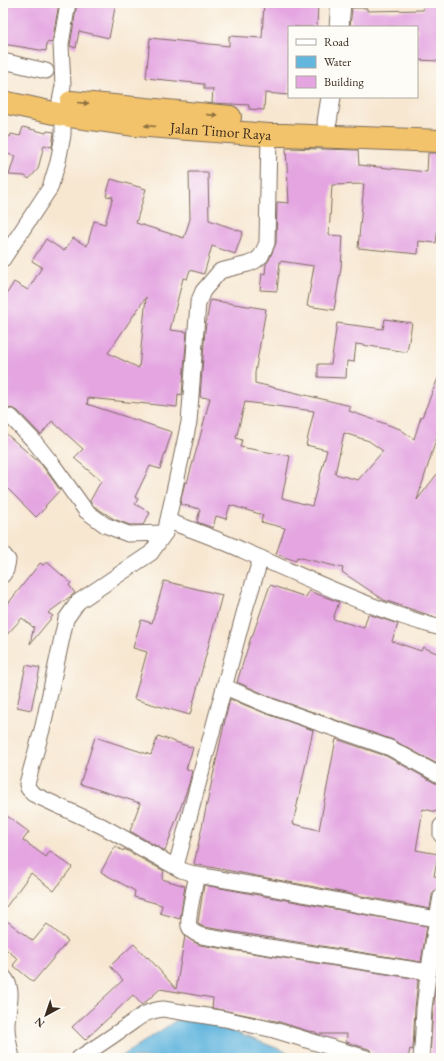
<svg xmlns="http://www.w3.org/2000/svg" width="444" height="1061" font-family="'EB Garamond',serif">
<rect width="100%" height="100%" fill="#fdfcf7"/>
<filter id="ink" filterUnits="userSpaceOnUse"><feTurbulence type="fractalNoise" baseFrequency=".025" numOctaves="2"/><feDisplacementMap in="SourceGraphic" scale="8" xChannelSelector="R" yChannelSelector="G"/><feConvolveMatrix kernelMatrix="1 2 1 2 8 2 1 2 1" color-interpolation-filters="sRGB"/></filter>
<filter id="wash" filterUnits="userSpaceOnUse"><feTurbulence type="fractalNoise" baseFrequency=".012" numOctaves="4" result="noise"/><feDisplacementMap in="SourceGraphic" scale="16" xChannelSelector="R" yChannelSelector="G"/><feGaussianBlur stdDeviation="0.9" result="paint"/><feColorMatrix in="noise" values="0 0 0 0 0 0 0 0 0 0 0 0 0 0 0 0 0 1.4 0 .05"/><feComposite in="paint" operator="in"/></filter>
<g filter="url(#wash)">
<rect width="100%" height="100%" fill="#f7e7d1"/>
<polygon fill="#63b6de" stroke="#4f707e" points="186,1014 303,1058 119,1058"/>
<g id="blocks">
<g fill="#e4a5e1" fill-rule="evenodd">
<polygon points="3,3 59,3 52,43 47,42 46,51 3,44"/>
<polygon points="77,3 116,3 109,38 79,31 76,48 70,46"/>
<polygon points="264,3 318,3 317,27 289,27 289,95 265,93 264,110 249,109 249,105 212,103 213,89 204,89 204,84 146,78 150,38 229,46 229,36 262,38"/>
<polygon points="425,3 441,3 441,61 417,60 417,27 350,27 352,8 367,8 367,11 423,10"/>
<polygon points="23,127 46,133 47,131 54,132 52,147 44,145 38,169 29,179 25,176 9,175 15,156 3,153 3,135 10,137 11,134 20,136"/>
<polygon points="286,148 358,150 359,165 427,172 428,153 441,153 441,220 439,220 436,243 419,241 418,254 358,248 364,184 332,185 329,235 343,236 341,268 334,310 307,306 314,266 280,261 277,291 260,290 262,273 265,274 266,264 269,260 276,243 277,202 289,203"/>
<path d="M189,172H208L209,220L243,232L235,254L212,246L204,274L190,270L187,279L183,278L170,330L187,332L182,395L178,394L177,407L88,398L87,404L172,432L160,469L150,466L135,497L138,499L135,504L150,513L143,525H130L114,519L92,505L90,501L101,481L74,458L83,449L52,421L41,435L18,411L14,409L8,408L5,410L3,413V300L14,282L28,290L42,267L32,261L46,239L64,251L73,238L87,246L94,221L105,224L113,197L106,196L111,179L146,189L136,223L184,238L190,219ZM146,297L139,368L108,353Z"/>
<path d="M210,300L266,309L255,373V383L351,406L349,411L400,429L414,439L421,417H422L441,371V424L417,500L441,469V619L384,600L342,572L343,568L297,557L296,561L276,554L285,528L261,522L263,515L230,505L226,519L216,516L213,528L197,522L200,509L180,504L185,482L187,483L200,437L210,398L200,397L205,330ZM245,402L314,411L306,445L327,450L312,506L282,498L290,456L240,447L242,440L236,438ZM344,433L369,441L383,451L358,480L335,474Z"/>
<polygon points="385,319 412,323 407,352 356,344 354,362 347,361 346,378 318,377 318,364 331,364 337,323 383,329"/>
<polygon points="3,431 41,464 60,490 45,506 46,507 36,517 3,484"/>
<polygon points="47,562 71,583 69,585 75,593 48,613 53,616 30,644 34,626 33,627 22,618 3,639 3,610 40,563 43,565"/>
<polygon points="164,581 222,595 190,715 134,699 147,652 133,648 141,620 152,623"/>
<polygon points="270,585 306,597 309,591 339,602 333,619 364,628 368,614 398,624 392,641 421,651 423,647 441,655 441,766 393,740 273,698 237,682 251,637 252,637"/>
<polygon points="26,665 40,668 31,710 17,707"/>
<polygon points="230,699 267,714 313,730 293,824 319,830 336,739 386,756 437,784 441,785 437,812 423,809 416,850 438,854 434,876 441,877 441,888 438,889 434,891 432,895 430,909 194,864 225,720"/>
<polygon points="158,736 193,748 186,769 192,771 189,784 165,851 130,831 140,803 80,784 95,737 151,755"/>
<polygon points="3,813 29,832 23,840 46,857 50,851 72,867 54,891 31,873 3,911"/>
<polygon points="115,846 123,851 124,849 164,871 162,879 185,886 180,919 160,913 162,905 134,897 135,891 101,872"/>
<polygon points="204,885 427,926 421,962 204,927 198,924 198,922"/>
<polygon points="3,918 33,941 47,924 68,941 33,982 13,965 18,959 3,947"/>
<polygon points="185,936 192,941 200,945 418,979 415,1008 413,1050 410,1049 408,1058 388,1058 388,1057 374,1055 372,1052 369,1049 346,1042 347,1034 318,1034 316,1033 316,1032 308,1031 276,1021 212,1008 213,998 160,989 142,1005 133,995 85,1040 72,1027 122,981 123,980 110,966 134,944 147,958 148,957 176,989"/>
<polygon points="441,950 441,1058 430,1055 433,1010"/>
</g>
</g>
</g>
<g filter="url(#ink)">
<use href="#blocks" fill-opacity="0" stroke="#7d6c5d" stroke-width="1"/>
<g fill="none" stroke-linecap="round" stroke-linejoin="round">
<defs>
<g id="minor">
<polyline points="3,61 46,71"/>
<polyline points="60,101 63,86 61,44 68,3"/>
<polyline points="269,135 267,243 261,256 255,261 248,264 220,271 203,291 198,303 189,422 165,533 151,553 78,602 66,619 43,726 27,784 28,788 33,794 102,826 181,870 197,875 261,886 407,914 437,919"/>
<polyline points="3,259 50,188 58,162 63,135 63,115"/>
<polyline points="11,417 33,440 53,465 86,511 105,525 128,534 165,533"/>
<path d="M168,521C193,530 218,539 242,550C307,578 372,610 441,628"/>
<polyline points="3,554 8,560 6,570 3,575"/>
<polyline points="225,687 270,706 390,748 441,776"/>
<polyline points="441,826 441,835"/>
<polyline points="176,866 246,606 261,558"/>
<path d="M197,875C195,885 187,917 189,926C191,932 197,934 202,936L237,942L429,972"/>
<path d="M3,976C17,990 6,1010 7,1027C7,1037 10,1048 12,1058"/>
<path d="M79,1058C93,1049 107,1040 121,1030C137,1020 143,1011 163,1009L225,1019L274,1030L366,1058"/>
<path d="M421,1058C423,1042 423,1025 424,1009C428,972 434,934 441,897"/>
</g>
<g id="tertiary">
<polyline points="339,27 341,3"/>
<polyline points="327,122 331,97"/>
</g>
<g id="trunk">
<path id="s1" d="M3,102L63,115L135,125L269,135H284L441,141"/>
<polyline points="71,102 230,117"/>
</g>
</defs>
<use href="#minor" stroke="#7d6c5d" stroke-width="17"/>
<use href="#tertiary" stroke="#7d6c5d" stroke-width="21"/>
<use href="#trunk" stroke="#7d6c5d" stroke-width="24"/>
<use href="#minor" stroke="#fff" stroke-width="15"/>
<use href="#tertiary" stroke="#fff" stroke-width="19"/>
<use href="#trunk" stroke="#f2c36a" stroke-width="22"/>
</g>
<defs><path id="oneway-solid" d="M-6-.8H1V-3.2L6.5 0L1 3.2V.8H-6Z"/></defs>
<g fill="#8d6f40">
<use href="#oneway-solid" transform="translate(83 103) rotate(5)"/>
<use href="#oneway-solid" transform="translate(212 115) rotate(5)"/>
<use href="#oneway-solid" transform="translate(150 126) rotate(-176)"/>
</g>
</g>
<g text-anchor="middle" stroke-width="3" stroke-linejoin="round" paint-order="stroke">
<g font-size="15" fill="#3b2a1e" stroke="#fdfcf7">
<text dy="5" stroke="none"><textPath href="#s1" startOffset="220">Jalan Timor Raya</textPath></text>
</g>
</g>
<rect width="444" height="1061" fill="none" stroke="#fdfcf7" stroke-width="16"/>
<rect x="288" y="26" width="130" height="72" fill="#fdfcf7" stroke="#afa8a0"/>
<rect x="296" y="39" width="20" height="6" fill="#ffffff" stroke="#afa8a0"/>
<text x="324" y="46" font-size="12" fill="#3b2a1e">Road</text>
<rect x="296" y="56" width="20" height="12" fill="#63b6de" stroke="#afa8a0"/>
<text x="324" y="66" font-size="12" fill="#3b2a1e">Water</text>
<rect x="296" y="76" width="20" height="12" fill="#e4a5e1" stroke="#afa8a0"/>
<text x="324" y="86" font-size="12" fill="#3b2a1e">Building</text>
<g transform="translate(46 1015) rotate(220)" stroke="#fdfcf7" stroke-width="3" paint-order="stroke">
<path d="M0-3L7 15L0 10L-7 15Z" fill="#3b2a1e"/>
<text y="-6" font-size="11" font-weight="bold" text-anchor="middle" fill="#3b2a1e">N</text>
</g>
</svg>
